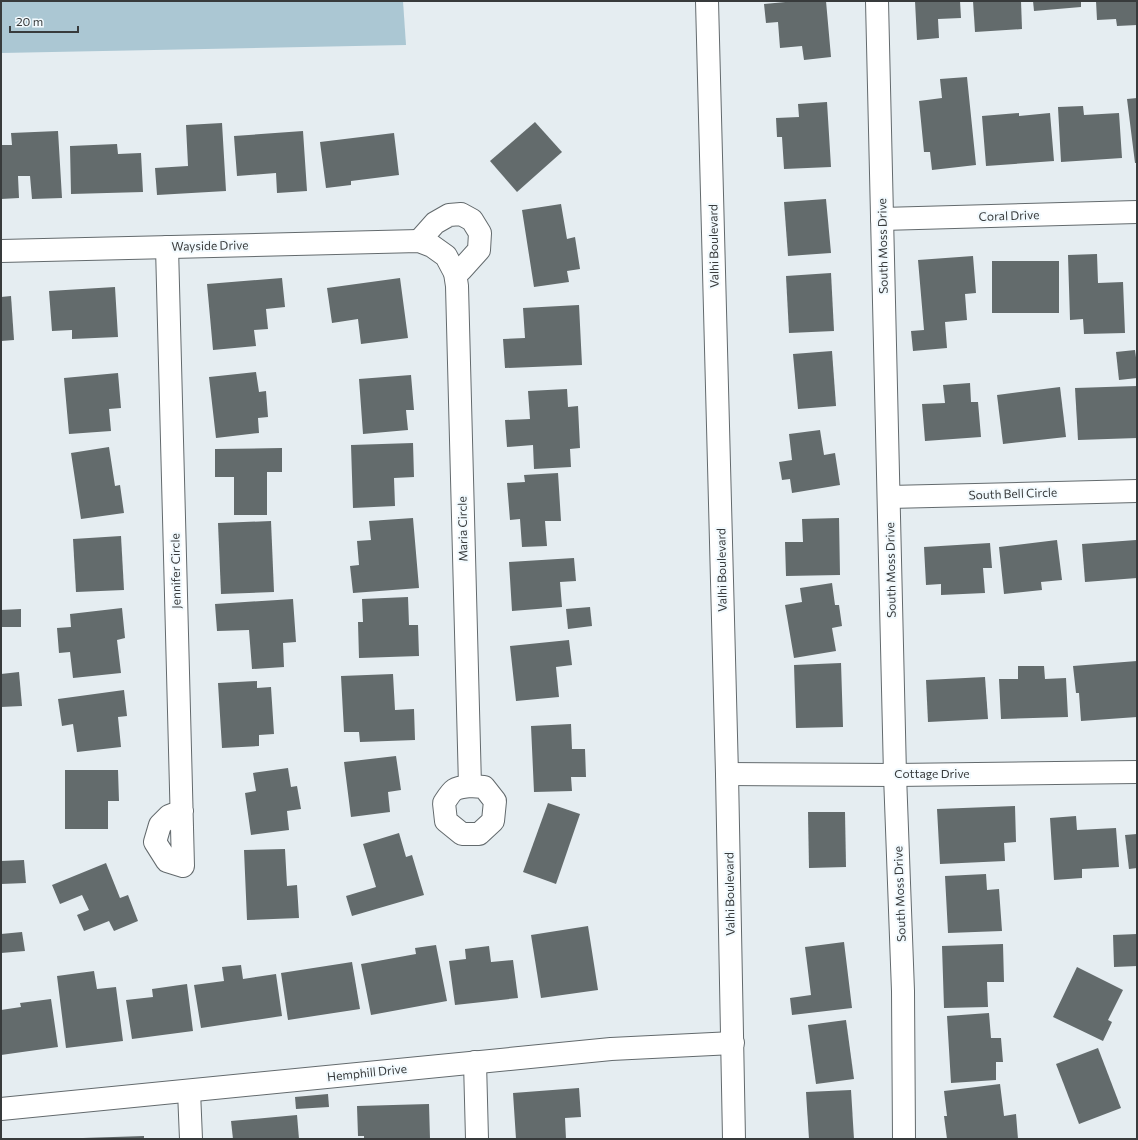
<svg xmlns="http://www.w3.org/2000/svg" width="1138" height="1140" font-family="Commissioner,sans-serif">
<rect width="100%" height="100%" fill="#e5edf1"/>
<polygon fill="#abc7d3" points="1,1 403,1 406,45 1,53"/>
<g fill="#636b6c">
<polygon points="796,1 826,1 831,57 804,60 802,46 780,48 778,22 766,23 764,4"/>
<polygon points="915,1 960,1 961,18 938,19 939,38 917,40"/>
<polygon points="973,1 1021,1 1022,29 975,32"/>
<polygon points="1033,1 1081,1 1081,7 1034,11"/>
<polygon points="1096,1 1137,1 1137,25 1117,26 1116,19 1097,20"/>
<polygon points="967,77 976,165 932,170 930,152 924,152 919,101 942,98 940,79"/>
<polygon points="1137,98 1137,163 1135,163 1127,99"/>
<polygon points="827,102 831,167 784,169 782,137 777,137 776,118 799,117 798,104"/>
<polygon points="1083,106 1084,115 1119,113 1122,158 1061,162 1058,107"/>
<polygon points="1019,113 1019,116 1050,113 1054,161 986,166 982,116"/>
<polygon points="535,122 562,152 517,192 490,161"/>
<polygon points="222,123 226,191 157,195 155,168 188,166 186,125"/>
<polygon points="58,131 62,198 32,199 30,176 18,176 19,198 1,199 1,145 12,145 11,133"/>
<polygon points="303,131 307,191 277,193 276,173 237,176 234,136"/>
<polygon points="394,133 399,175 351,181 351,185 326,188 320,142"/>
<polygon points="117,144 118,154 141,153 143,192 71,194 70,146"/>
<polygon points="826,199 831,253 788,256 784,202"/>
<polygon points="561,204 567,239 575,237 580,269 567,271 569,282 534,287 522,210"/>
<polygon points="1097,254 1098,283 1123,282 1125,333 1084,334 1083,319 1070,320 1068,255"/>
<polygon points="973,256 976,293 965,294 967,320 945,322 947,348 913,351 911,331 924,330 918,260"/>
<rect x="992" y="261" width="67" height="52"/>
<polygon points="831,273 834,331 789,333 786,276"/>
<polygon points="282,278 285,307 266,309 268,329 254,330 256,346 213,350 207,284"/>
<polygon points="400,278 408,338 361,344 358,319 332,323 327,288"/>
<polygon points="115,287 118,337 72,339 72,330 52,331 49,291"/>
<polygon points="11,296 14,340 1,341 1,297"/>
<polygon points="579,305 582,365 505,368 503,339 525,338 523,308"/>
<polygon points="1135,350 1137,365 1137,378 1119,380 1116,352"/>
<polygon points="832,351 836,406 798,409 793,354"/>
<polygon points="256,372 259,392 266,391 268,417 258,418 259,433 216,438 209,377"/>
<polygon points="118,373 121,408 109,409 111,431 69,434 64,378"/>
<polygon points="411,375 414,410 406,410 408,430 363,434 359,379"/>
<polygon points="970,383 971,402 978,402 981,437 925,441 922,404 945,403 943,385"/>
<polygon points="1137,386 1137,438 1078,440 1075,388"/>
<polygon points="1060,387 1066,437 1003,444 997,395"/>
<polygon points="567,389 568,407 578,406 580,448 570,449 571,467 534,469 533,445 507,447 505,420 530,419 528,391"/>
<polygon points="820,430 824,455 835,453 840,485 792,493 790,479 782,480 779,462 792,460 789,434"/>
<polygon points="413,443 414,477 394,478 395,506 353,508 351,445"/>
<polygon points="109,447 115,486 120,485 124,513 81,519 71,453"/>
<polygon points="282,448 282,472 267,472 267,515 234,515 234,477 215,477 215,449"/>
<polygon points="558,473 561,521 545,521 547,546 522,547 520,519 510,520 507,483 525,482 524,475"/>
<polygon points="413,518 419,588 353,593 350,566 359,565 357,541 371,540 369,521"/>
<polygon points="839,518 840,575 786,576 785,542 803,542 802,519"/>
<polygon points="271,521 274,592 221,594 218,523"/>
<polygon points="121,536 124,590 76,592 73,539"/>
<polygon points="1057,540 1062,580 1041,582 1042,590 1004,594 999,547"/>
<polygon points="1136,540 1137,578 1085,582 1082,544"/>
<polygon points="990,543 992,568 983,568 985,593 941,595 941,584 926,585 924,547"/>
<polygon points="574,558 576,581 560,582 562,607 512,611 509,562"/>
<polygon points="832,583 835,605 839,605 842,626 832,628 836,651 794,658 785,605 802,602 800,588"/>
<polygon points="408,597 409,625 418,625 419,656 359,658 358,622 363,622 362,599"/>
<polygon points="293,599 296,642 283,643 284,667 252,669 249,630 217,631 215,604"/>
<polygon points="590,607 592,626 568,629 566,609"/>
<polygon points="122,608 125,638 117,640 121,673 73,678 70,652 59,653 57,628 71,627 70,614"/>
<polygon points="21,609 21,627 1,627 1,610"/>
<polygon points="569,640 572,665 556,667 559,697 516,701 510,646"/>
<polygon points="1137,661 1137,717 1081,721 1079,693 1076,693 1073,666"/>
<polygon points="841,663 843,727 796,728 794,665"/>
<polygon points="1018,666 1044,666 1045,679 1066,678 1068,717 1001,719 999,679 1018,679"/>
<polygon points="19,672 22,706 1,707 1,674"/>
<polygon points="393,674 395,710 414,709 415,740 360,742 359,732 344,732 341,676"/>
<polygon points="985,677 988,719 928,722 926,680"/>
<polygon points="257,681 257,688 271,687 274,734 259,735 259,746 222,748 218,683"/>
<polygon points="124,690 127,716 118,717 121,747 77,752 73,724 62,726 58,699"/>
<polygon points="571,724 572,749 585,749 586,777 571,777 572,791 534,792 531,726"/>
<polygon points="396,756 401,790 388,792 390,812 351,817 344,762"/>
<polygon points="288,768 291,787 297,786 301,809 287,811 289,830 251,835 245,793 256,791 253,773"/>
<polygon points="65,770 118,770 119,801 108,801 108,829 65,829"/>
<polygon points="548,803 580,814 556,884 523,872"/>
<polygon points="1015,806 1016,842 1004,843 1005,861 940,864 937,809"/>
<polygon points="808,812 845,812 846,867 809,868"/>
<polygon points="1076,816 1077,830 1116,828 1119,867 1082,869 1082,878 1054,880 1050,818"/>
<polygon points="399,833 406,857 412,855 424,895 352,916 346,896 376,887 363,844"/>
<polygon points="1137,834 1137,868 1129,869 1125,835"/>
<polygon points="285,849 287,886 297,885 299,918 247,920 244,850"/>
<polygon points="24,860 26,883 1,884 1,861"/>
<polygon points="106,863 120,898 128,895 138,921 114,931 109,921 84,931 77,915 89,910 82,895 60,904 52,885"/>
<polygon points="986,874 987,890 999,889 1002,931 948,933 945,876"/>
<polygon points="588,926 598,990 541,998 531,935"/>
<polygon points="22,932 25,951 1,953 1,934"/>
<polygon points="1137,934 1137,966 1114,967 1113,935"/>
<polygon points="844,942 852,1008 792,1015 790,998 811,995 805,947"/>
<polygon points="1003,944 1004,982 987,982 988,1007 944,1008 942,946"/>
<polygon points="436,945 447,1001 371,1015 361,964 416,954 415,948"/>
<polygon points="489,946 491,962 513,960 518,998 455,1005 449,961 466,959 465,949"/>
<polygon points="352,962 360,1009 288,1020 281,973"/>
<polygon points="241,965 243,979 276,974 282,1016 201,1028 194,985 224,981 222,967"/>
<polygon points="1077,967 1123,990 1108,1020 1112,1022 1103,1041 1053,1017"/>
<polygon points="94,971 97,989 116,987 123,1041 66,1048 57,976"/>
<polygon points="187,984 193,1031 132,1039 126,1000 153,997 152,989"/>
<polygon points="51,999 58,1047 1,1055 1,1010 21,1007 20,1003"/>
<polygon points="989,1013 991,1038 1001,1038 1003,1062 996,1062 996,1080 951,1083 947,1016"/>
<polygon points="846,1020 854,1079 816,1084 808,1025"/>
<polygon points="1098,1048 1121,1108 1079,1124 1056,1064"/>
<polygon points="1000,1084 1004,1116 1016,1114 1018,1139 947,1139 944,1116 947,1116 944,1091"/>
<polygon points="579,1088 581,1117 565,1118 566,1139 516,1139 513,1093"/>
<polygon points="851,1090 854,1139 809,1139 806,1092"/>
<polygon points="328,1094 329,1107 296,1109 295,1097"/>
<polygon points="429,1104 430,1139 364,1139 364,1136 358,1136 357,1106"/>
<polygon points="297,1115 299,1139 233,1139 231,1121"/>
<polygon points="144,1136 144,1139 83,1139 83,1138"/>
</g>
<g fill="none" stroke-linecap="round" stroke-linejoin="round">
<defs>
<g id="minor">
<polyline points="877,1 895,775 903,991 904,1139"/>
<polyline points="882,219 1137,212"/>
<polyline points="419,241 435,223 449,215 461,214 472,220 480,233 479,250 461,270 455,273"/>
<polyline points="167,247 183,866 167,861 155,842 160,825 169,816 182,811"/>
<polyline points="1,251 419,241 432,246 446,256 455,273 457,286 470,786"/>
<polyline points="889,497 1137,491"/>
<polyline points="727,774 895,775 1137,772"/>
<path d="M470,786L484,787L495,801L493,821L479,834H462L446,821L444,803C453,789 453,788 470,786Z"/>
<polyline points="475,1062 477,1139"/>
<polyline points="189,1091 191,1139"/>
<polyline points="1,1109 611,1049 733,1043"/>
</g>
<polyline id="tertiary" points="707,1 727,774 734,1139"/>
</defs>
<use href="#minor" stroke="#636a6d" stroke-width="24"/>
<use href="#tertiary" stroke="#636a6d" stroke-width="24"/>
<use href="#minor" stroke="#fff" stroke-width="22"/>
<use href="#tertiary" stroke="#fff" stroke-width="22"/>
</g>
<g text-anchor="middle" stroke-width="4" stroke-linejoin="round" paint-order="stroke">
<g font-size="12" fill="#383b3c" stroke="#f2fafe">
<text transform="translate(1009 216) rotate(-2)" y="4">Coral Drive</text>
<text transform="translate(210 246) rotate(-1)" y="4">Wayside Drive</text>
<text transform="translate(714 246) rotate(-91)" y="4">Valhi Boulevard</text>
<text transform="translate(883 246) rotate(-91)" y="4">South Moss Drive</text>
<text transform="translate(1013 494) rotate(-2)" y="4">South Bell Circle</text>
<text transform="translate(463 529) rotate(-91)" y="4">Maria Circle</text>
<text transform="translate(722 570) rotate(-91)" y="4">Valhi Boulevard</text>
<text transform="translate(891 570) rotate(-91)" y="4">South Moss Drive</text>
<text transform="translate(176 571) rotate(-91)" y="4">Jennifer Circle</text>
<text x="932" y="778">Cottage Drive</text>
<text transform="translate(730 894) rotate(-91)" y="4">Valhi Boulevard</text>
<text transform="translate(900 894) rotate(-92)" y="4">South Moss Drive</text>
<text transform="translate(367 1073) rotate(-6)" y="4">Hemphill Drive</text>
</g>
</g>
<rect width="1138" height="1140" fill="none" stroke="#383b3c" stroke-width="4"/>
<path d="M10 26v6h68v-6" fill="none" stroke="#383b3c" stroke-width="2"/>
<text x="16" y="26" font-size="12" fill="#383b3c" stroke="#f2fafe" stroke-width="3" paint-order="stroke">20 m</text>
</svg>
